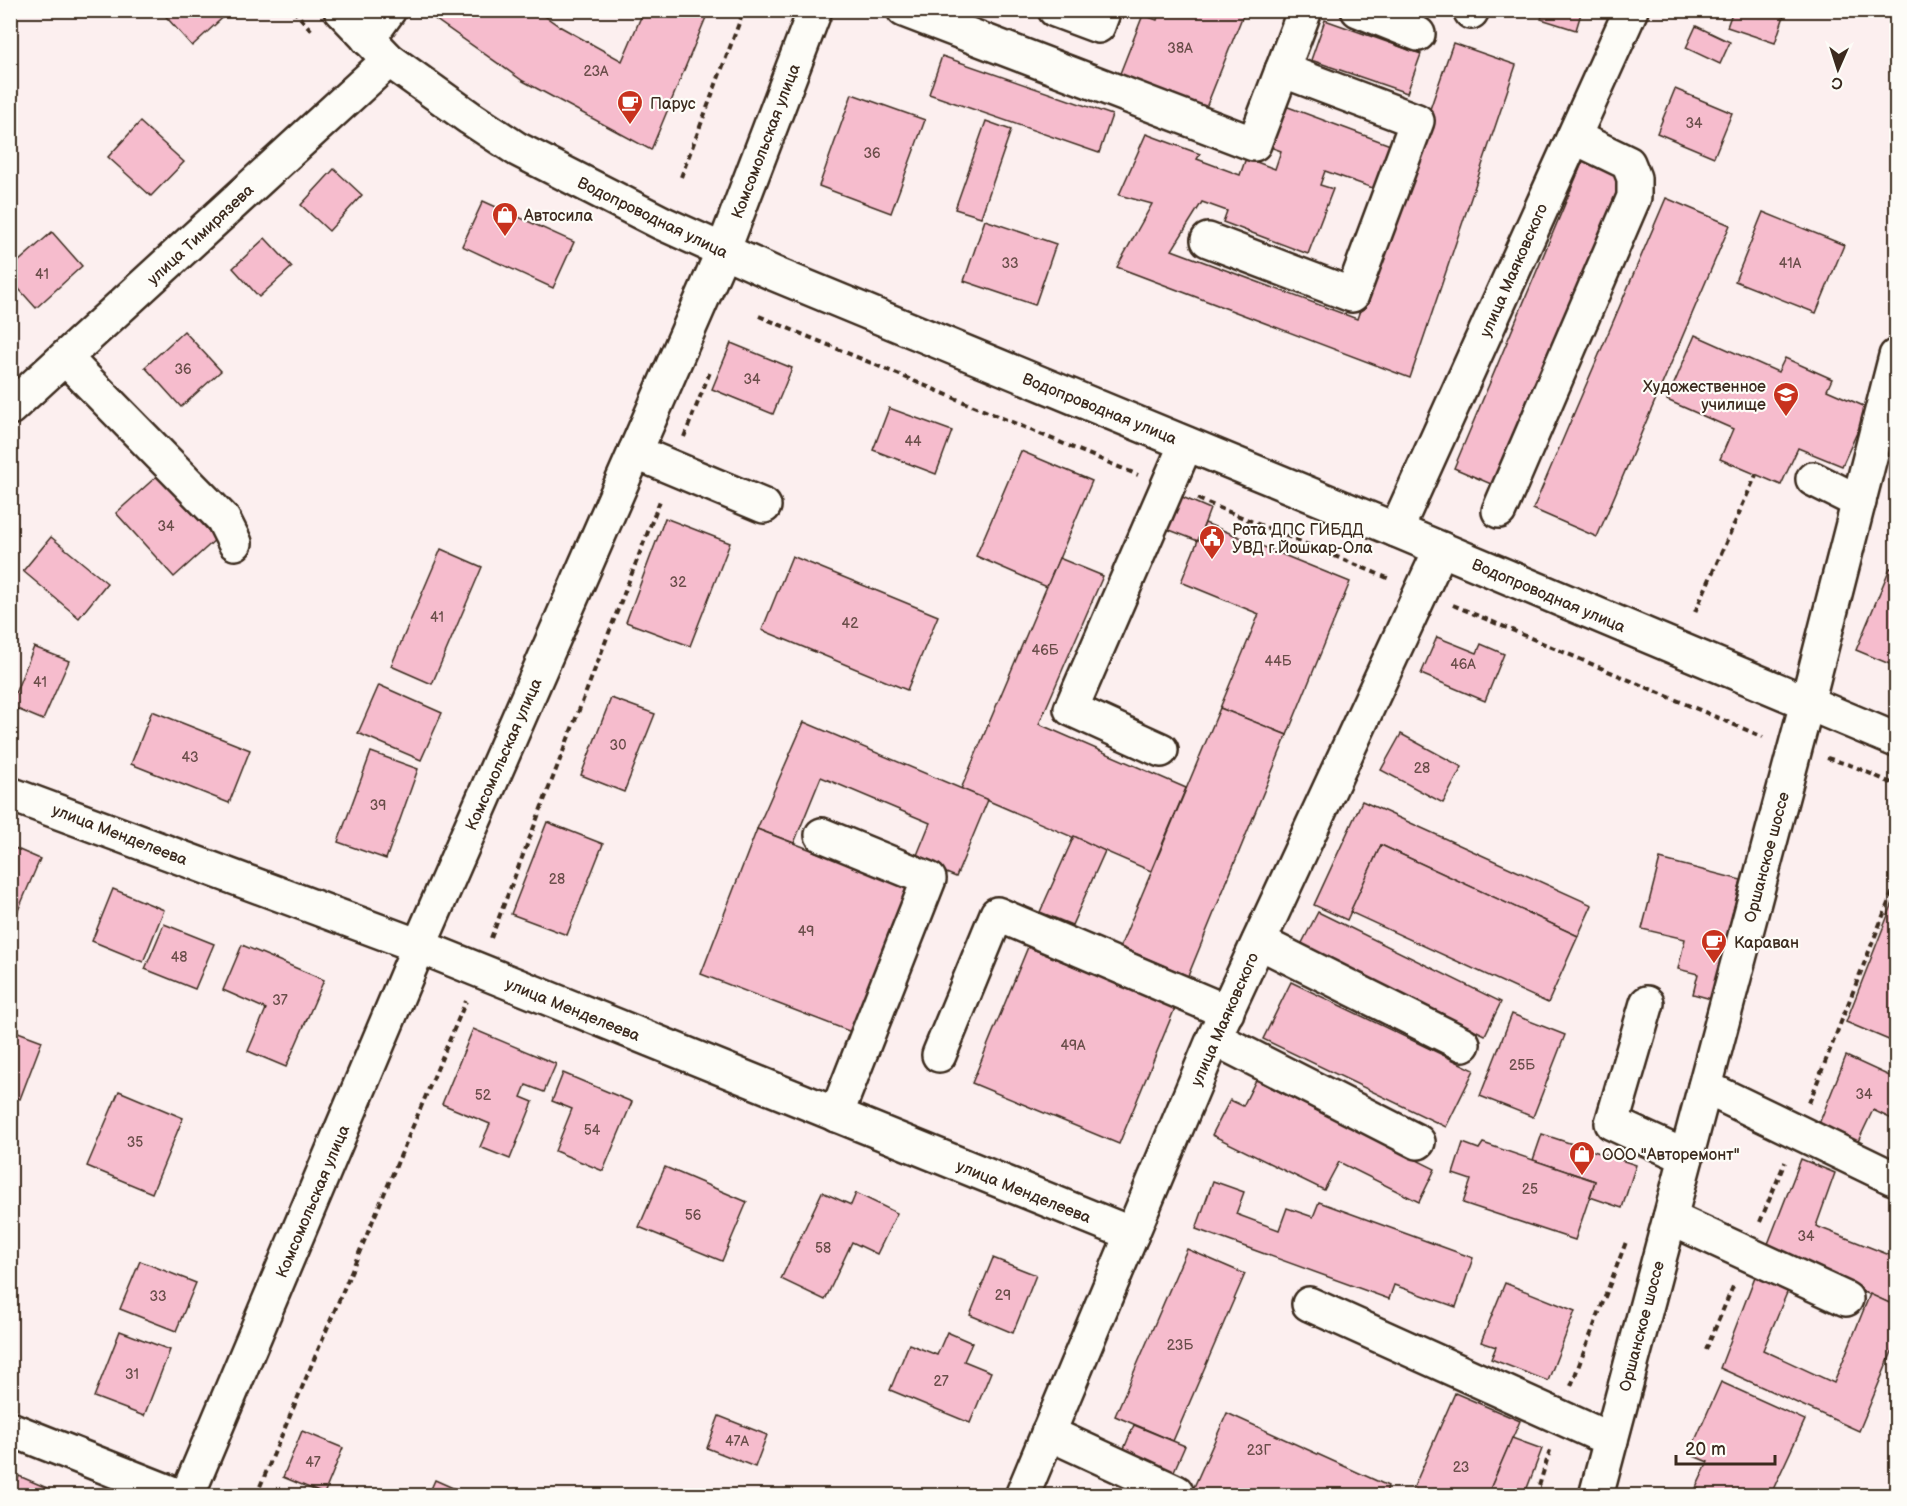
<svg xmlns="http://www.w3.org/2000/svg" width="1907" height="1506" font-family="'Balsamiq Sans',sans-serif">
<rect width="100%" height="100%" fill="#fcefef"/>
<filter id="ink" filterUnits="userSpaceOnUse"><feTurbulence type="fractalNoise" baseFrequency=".0167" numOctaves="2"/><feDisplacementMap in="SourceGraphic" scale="12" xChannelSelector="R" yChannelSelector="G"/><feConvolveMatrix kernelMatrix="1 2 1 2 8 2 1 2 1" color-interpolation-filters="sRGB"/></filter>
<g filter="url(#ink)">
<g fill="#f6bccd" stroke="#3b2a1e" stroke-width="1.5">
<polygon points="160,10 231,10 192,46"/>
<polygon points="422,10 536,10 559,26 622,61 644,10 709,10 651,150 523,81"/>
<polygon points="1160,10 1245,10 1205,110 1119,76 1143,15 1157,20"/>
<polygon points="1399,10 1428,10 1424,20"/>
<polygon points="1544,10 1582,10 1576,30 1541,19"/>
<polygon points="1733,10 1786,10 1775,43 1727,27"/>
<polygon points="1325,20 1421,54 1407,93 1311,60"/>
<polygon points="1696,26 1730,42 1720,64 1686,48"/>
<polygon points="1453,43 1516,65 1410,378 1117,267 1152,204 1119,195 1146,134 1200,154 1197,159 1240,175 1246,158 1275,169 1281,151 1265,145 1280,104 1401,149 1384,192 1325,171 1320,185 1333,189 1308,254 1223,222 1227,211 1202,202 1172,250 1357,319"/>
<polygon points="942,56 1112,115 1099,153 929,94"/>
<polygon points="1675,89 1732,113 1714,157 1657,133"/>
<polygon points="852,94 925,120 891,213 819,186"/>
<polygon points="986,121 1011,130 981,217 955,209"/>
<polygon points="140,122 184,162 151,196 108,157"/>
<polygon points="1583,161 1627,179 1498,487 1454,468"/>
<polygon points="334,169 362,195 329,231 301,205"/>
<polygon points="1666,198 1730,225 1597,537 1533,509"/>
<polygon points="483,201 574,242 553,288 462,246"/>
<polygon points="1763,212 1844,245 1816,313 1735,281"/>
<polygon points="985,220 1056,244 1035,305 964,281"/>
<polygon points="52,232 82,266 36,308 10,279 10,269"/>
<polygon points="265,238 292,267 259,297 233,268"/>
<polygon points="184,331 221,371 181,407 145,367"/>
<polygon points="1695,335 1778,372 1785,358 1832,379 1827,390 1868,408 1842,466 1798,448 1781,485 1720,459 1733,429 1667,400"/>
<polygon points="731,343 792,368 773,414 712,389"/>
<polygon points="889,408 952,431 936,474 873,450"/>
<polygon points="1021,451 1092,481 1047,587 976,556"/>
<polygon points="158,475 216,539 174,577 116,513"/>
<polygon points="1180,496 1210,509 1198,541 1167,529"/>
<polygon points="665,518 730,543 690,646 626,622"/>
<polygon points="1205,523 1350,582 1287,735 1220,708 1259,614 1181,582"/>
<polygon points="51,537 107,583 79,618 23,571"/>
<polygon points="441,549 482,567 432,684 391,666"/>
<polygon points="792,556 938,616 907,690 762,630"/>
<polygon points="1059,558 1103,576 1039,724 1186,788 1151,871 961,789"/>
<polygon points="1890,568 1896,570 1896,655 1892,665 1856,650"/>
<polygon points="1437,637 1477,653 1481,644 1504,654 1485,701 1421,674"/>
<polygon points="34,647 69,661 43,720 10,706"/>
<polygon points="379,685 442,713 421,760 358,733"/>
<polygon points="611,698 655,714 624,792 581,775"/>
<polygon points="1220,708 1287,735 1188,976 1120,947"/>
<polygon points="152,711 250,750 229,803 131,764"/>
<polygon points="804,722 988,800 956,877 915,860 930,823 821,777 794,843 757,829"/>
<polygon points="1401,734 1462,767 1443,803 1381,770"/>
<polygon points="371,752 418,769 386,859 338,842"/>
<polygon points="1362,801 1592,905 1578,936 1381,845 1347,920 1314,905"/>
<polygon points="547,822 603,844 567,935 511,914"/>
<polygon points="757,829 910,888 854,1033 701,974"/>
<polygon points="1074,836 1105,851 1072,925 1040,912"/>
<polygon points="1381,845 1578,936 1548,1003 1350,912"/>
<polygon points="10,846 40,859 11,927 10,927"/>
<polygon points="1660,859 1741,880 1711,999 1693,994 1698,974 1678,969 1685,939 1642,929"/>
<polygon points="113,889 164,910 143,962 92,941"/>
<polygon points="1896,895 1896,1043 1846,1022"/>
<polygon points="1318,912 1501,1002 1485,1035 1301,945"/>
<polygon points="164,924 214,944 195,989 145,969"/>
<polygon points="242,945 324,980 286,1067 248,1051 266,1009 223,990"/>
<polygon points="1028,947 1175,1008 1119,1144 972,1083"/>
<polygon points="1291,982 1474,1070 1446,1127 1263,1039"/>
<polygon points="1512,1014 1565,1035 1533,1117 1480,1096"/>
<polygon points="10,1029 42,1041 20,1099 10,1095"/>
<polygon points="473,1029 556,1064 544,1092 526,1085 521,1097 533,1102 510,1159 480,1147 490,1124 442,1104"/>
<polygon points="1846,1056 1896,1079 1896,1121 1873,1110 1853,1152 1815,1134"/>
<polygon points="563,1073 632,1102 603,1171 555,1151 572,1109 552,1101"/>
<polygon points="1256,1080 1435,1169 1419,1202 1339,1162 1324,1190 1212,1135 1230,1100 1243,1106"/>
<polygon points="119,1091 183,1118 152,1193 87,1166"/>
<polygon points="1542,1134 1636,1165 1622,1208 1590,1197 1595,1181 1533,1160"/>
<polygon points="1463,1143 1479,1149 1483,1143 1595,1181 1575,1240 1463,1203 1471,1180 1453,1174"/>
<polygon points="1801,1159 1835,1173 1816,1226 1892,1256 1896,1246 1896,1306 1766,1249"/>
<polygon points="665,1167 747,1202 722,1261 639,1227"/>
<polygon points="1213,1181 1244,1192 1236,1214 1279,1230 1287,1208 1313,1217 1319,1202 1473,1258 1456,1307 1394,1285 1389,1299 1196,1229"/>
<polygon points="822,1192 851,1205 856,1193 897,1213 877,1254 852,1242 825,1300 781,1279"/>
<polygon points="1187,1249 1245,1274 1173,1441 1115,1416"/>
<polygon points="993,1258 1036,1275 1013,1333 970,1315"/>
<polygon points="140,1261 196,1283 176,1331 120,1309"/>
<polygon points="1756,1274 1789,1288 1763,1350 1834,1383 1870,1294 1896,1306 1896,1342 1859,1431 1720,1368"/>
<polygon points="1505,1283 1575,1311 1548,1381 1491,1359 1496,1347 1481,1342"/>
<polygon points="120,1331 170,1350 144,1416 94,1397"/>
<polygon points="947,1332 972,1343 964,1361 991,1372 970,1423 890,1390 909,1344 937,1355"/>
<polygon points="1721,1382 1805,1420 1770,1496 1713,1496 1696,1488 1708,1462 1689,1454"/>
<polygon points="1455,1393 1520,1421 1487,1496 1410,1496"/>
<polygon points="1227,1413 1388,1486 1385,1496 1190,1496"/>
<polygon points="719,1416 767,1435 755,1467 707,1448"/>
<polygon points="1134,1425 1185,1446 1170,1480 1120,1458"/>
<polygon points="302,1431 343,1448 324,1494 283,1477"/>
<polygon points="1512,1438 1542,1449 1524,1496 1487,1496"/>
<polygon points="19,1476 47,1488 44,1496 10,1496"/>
<polygon points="435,1480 471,1496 428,1496"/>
</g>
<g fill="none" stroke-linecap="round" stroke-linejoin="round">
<defs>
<g id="minor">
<polyline points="904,10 1254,144 1305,10"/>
<polyline points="1055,10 1098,26 1104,10"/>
<polyline points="1358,10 1418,34"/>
<polyline points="1471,12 1472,10"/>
<polyline points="368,39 389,10"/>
<polyline points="1208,240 1352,295 1417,121 1282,70"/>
<polyline points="65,358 223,519 235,543"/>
<polyline points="10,408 389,60"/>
<polyline points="635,452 764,506"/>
<polyline points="1813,479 1859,502"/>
<polyline points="1499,511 1634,197 1634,178 1628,163 1574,137"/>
<polyline points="1396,530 1631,10"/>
<polyline points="1161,750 1071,709 1186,444"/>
<polyline points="10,794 419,946 1132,1234"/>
<polyline points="822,835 929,879 836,1115"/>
<polyline points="1259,942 1463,1044"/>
<polyline points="1647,1003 1612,1123 1686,1157"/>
<polyline points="1214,1038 1418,1142"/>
<polyline points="939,1055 997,914 1227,1012"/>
<polyline points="1705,1087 1893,1178"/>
<polyline points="1670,1218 1846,1299"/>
<polyline points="1309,1304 1611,1440"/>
<polyline points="10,1429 179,1496"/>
<polyline points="1048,1433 1176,1492 1176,1496"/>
<polyline points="1022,1496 1214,1038 1441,549"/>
<polyline points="1596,1496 1807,703 1896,356"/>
</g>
<g id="major">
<polyline points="341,10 389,60 470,118 517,149 662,223 775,274 1396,530 1896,740"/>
<polyline points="187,1496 419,946 723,251 815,10"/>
</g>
</defs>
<use href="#minor" stroke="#3b2a1e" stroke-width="38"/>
<use href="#major" stroke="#3b2a1e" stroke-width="38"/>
<g stroke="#3b2a1e" stroke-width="4" stroke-dasharray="6 4.5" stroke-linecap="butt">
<polyline points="293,10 313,32"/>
<polyline points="681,177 744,10"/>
<polyline points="759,316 1138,475"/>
<polyline points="684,437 710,372"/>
<polyline points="1198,499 1390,579"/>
<polyline points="1453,605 1763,737"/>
<polyline points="1695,612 1756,475"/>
<polyline points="1827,758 1853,766 1896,785"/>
<polyline points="491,938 661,498"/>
<polyline points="1809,1103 1896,883"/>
<polyline points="1760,1222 1785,1162"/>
<polyline points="1706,1350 1734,1284"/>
<polyline points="1571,1386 1626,1242"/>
<polyline points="256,1496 466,1001"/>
<polyline points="1536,1496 1551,1447"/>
</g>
<use href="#minor" stroke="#fdfcf7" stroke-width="33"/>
<use href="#major" stroke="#fdfcf7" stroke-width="33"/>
</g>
</g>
<defs>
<symbol id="cafe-pin" viewBox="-11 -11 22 30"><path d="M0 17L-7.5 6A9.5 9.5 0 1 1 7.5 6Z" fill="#c8321e" stroke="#fdfcf7"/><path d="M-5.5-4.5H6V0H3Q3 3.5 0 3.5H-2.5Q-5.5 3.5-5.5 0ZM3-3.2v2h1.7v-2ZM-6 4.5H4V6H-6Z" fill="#fff"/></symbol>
<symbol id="shop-pin" viewBox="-11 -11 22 30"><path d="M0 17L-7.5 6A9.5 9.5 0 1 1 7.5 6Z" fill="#c8321e" stroke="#fdfcf7"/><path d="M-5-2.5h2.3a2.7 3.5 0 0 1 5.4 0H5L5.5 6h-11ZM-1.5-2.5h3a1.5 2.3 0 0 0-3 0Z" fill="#fff"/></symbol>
<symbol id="university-pin" viewBox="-11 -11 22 30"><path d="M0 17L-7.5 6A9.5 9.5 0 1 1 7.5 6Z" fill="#c8321e" stroke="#fdfcf7"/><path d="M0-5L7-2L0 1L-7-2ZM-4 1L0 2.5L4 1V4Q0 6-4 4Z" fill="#fff"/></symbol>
<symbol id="civic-pin" viewBox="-11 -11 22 30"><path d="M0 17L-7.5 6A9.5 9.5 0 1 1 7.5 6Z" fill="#c8321e" stroke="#fdfcf7"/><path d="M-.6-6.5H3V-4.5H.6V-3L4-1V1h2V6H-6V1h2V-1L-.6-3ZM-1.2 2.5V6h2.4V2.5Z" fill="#fff"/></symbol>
</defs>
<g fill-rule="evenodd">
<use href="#cafe-pin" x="615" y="88" width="30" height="40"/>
<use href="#shop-pin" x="490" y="200" width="30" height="40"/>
<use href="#university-pin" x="1771" y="380" width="30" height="40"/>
<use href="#civic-pin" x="1197" y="523" width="30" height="40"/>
<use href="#cafe-pin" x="1699" y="927" width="30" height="40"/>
<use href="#shop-pin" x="1567" y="1139" width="30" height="40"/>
</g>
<g text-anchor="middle" stroke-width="4.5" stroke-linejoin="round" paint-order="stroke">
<g font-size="14" fill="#6a4e4a">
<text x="1180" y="53">38А</text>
<text x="596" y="76">23А</text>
<text x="1694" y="128">34</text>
<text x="872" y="158">36</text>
<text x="1010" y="268">33</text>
<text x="1790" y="268">41А</text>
<text x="42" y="279">41</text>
<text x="183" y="374">36</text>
<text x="752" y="384">34</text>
<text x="913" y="446">44</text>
<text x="166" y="531">34</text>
<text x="678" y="587">32</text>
<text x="437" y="622">41</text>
<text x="850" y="628">42</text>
<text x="1045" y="655">46Б</text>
<text x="1278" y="666">44Б</text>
<text x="1463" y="669">46А</text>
<text x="40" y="687">41</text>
<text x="618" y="750">30</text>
<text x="190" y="762">43</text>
<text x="1422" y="773">28</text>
<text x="378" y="810">39</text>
<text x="557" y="884">28</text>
<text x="806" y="936">49</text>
<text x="179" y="962">48</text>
<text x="280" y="1005">37</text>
<text x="1073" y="1050">49А</text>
<text x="1522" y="1070">25Б</text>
<text x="1864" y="1099">34</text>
<text x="483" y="1100">52</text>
<text x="592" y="1135">54</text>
<text x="135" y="1147">35</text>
<text x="1530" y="1194">25</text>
<text x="693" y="1220">56</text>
<text x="1806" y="1241">34</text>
<text x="823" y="1253">58</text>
<text x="1003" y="1300">29</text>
<text x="158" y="1301">33</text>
<text x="1180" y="1350">23Б</text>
<text x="132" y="1379">31</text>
<text x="941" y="1386">27</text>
<text x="737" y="1446">47А</text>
<text x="1259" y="1455">23Г</text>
<text x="313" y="1467">47</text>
<text x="1461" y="1472">23</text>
</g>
<g font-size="16" fill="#3b2a1e" stroke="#fdfcf7" text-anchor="start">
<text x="650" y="109">Парус</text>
<text x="524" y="221">Автосила</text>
<text x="1766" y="392" text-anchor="end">Художественное<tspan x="1766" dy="18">училище</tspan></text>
<text x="1232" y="535">Рота ДПС ГИБДД<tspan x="1232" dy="18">УВД г.Йошкар-Ола</tspan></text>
<text x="1734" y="948">Караван</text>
<text x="1602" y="1160">ООО "Авторемонт"</text>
</g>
<g font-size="16" fill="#3b2a1e" stroke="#fdfcf7">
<text transform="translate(765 141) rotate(-69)" y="6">Комсомольская улица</text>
<text transform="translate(653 217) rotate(26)" y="6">Водопроводная улица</text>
<text transform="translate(200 234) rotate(-43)" y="6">улица Тимирязева</text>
<text transform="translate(1513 270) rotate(-66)" y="6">улица Маяковского</text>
<text transform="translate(1100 408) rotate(22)" y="6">Водопроводная улица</text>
<text transform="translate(1549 595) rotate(23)" y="6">Водопроводная улица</text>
<text transform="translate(503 754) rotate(-66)" y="6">Комсомольская улица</text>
<text transform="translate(120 834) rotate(21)" y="6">улица Менделеева</text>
<text transform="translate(1766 857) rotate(-75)" y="6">Оршанское шоссе</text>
<text transform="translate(573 1009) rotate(22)" y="6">улица Менделеева</text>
<text transform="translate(1224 1019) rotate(-66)" y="6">улица Маяковского</text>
<text transform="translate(1024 1191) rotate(22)" y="6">улица Менделеева</text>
<text transform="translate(312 1201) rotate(-67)" y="6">Комсомольская улица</text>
<text transform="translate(1641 1326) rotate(-75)" y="6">Оршанское шоссе</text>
</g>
</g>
<rect width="1907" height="1506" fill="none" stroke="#fdfcf7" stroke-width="36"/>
<rect x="18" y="18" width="1871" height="1470" fill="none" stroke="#3b2a1e" stroke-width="2" filter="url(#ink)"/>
<g transform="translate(1838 69) rotate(183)" stroke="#fdfcf7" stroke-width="4.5" paint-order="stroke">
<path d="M0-4.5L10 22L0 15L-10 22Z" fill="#3b2a1e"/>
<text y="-9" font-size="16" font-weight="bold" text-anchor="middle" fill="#3b2a1e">С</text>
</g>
<path d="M1676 1455v9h99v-9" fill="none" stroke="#3b2a1e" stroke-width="3"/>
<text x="1685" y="1455" font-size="18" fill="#3b2a1e" stroke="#fdfcf7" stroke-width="4.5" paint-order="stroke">20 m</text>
</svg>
